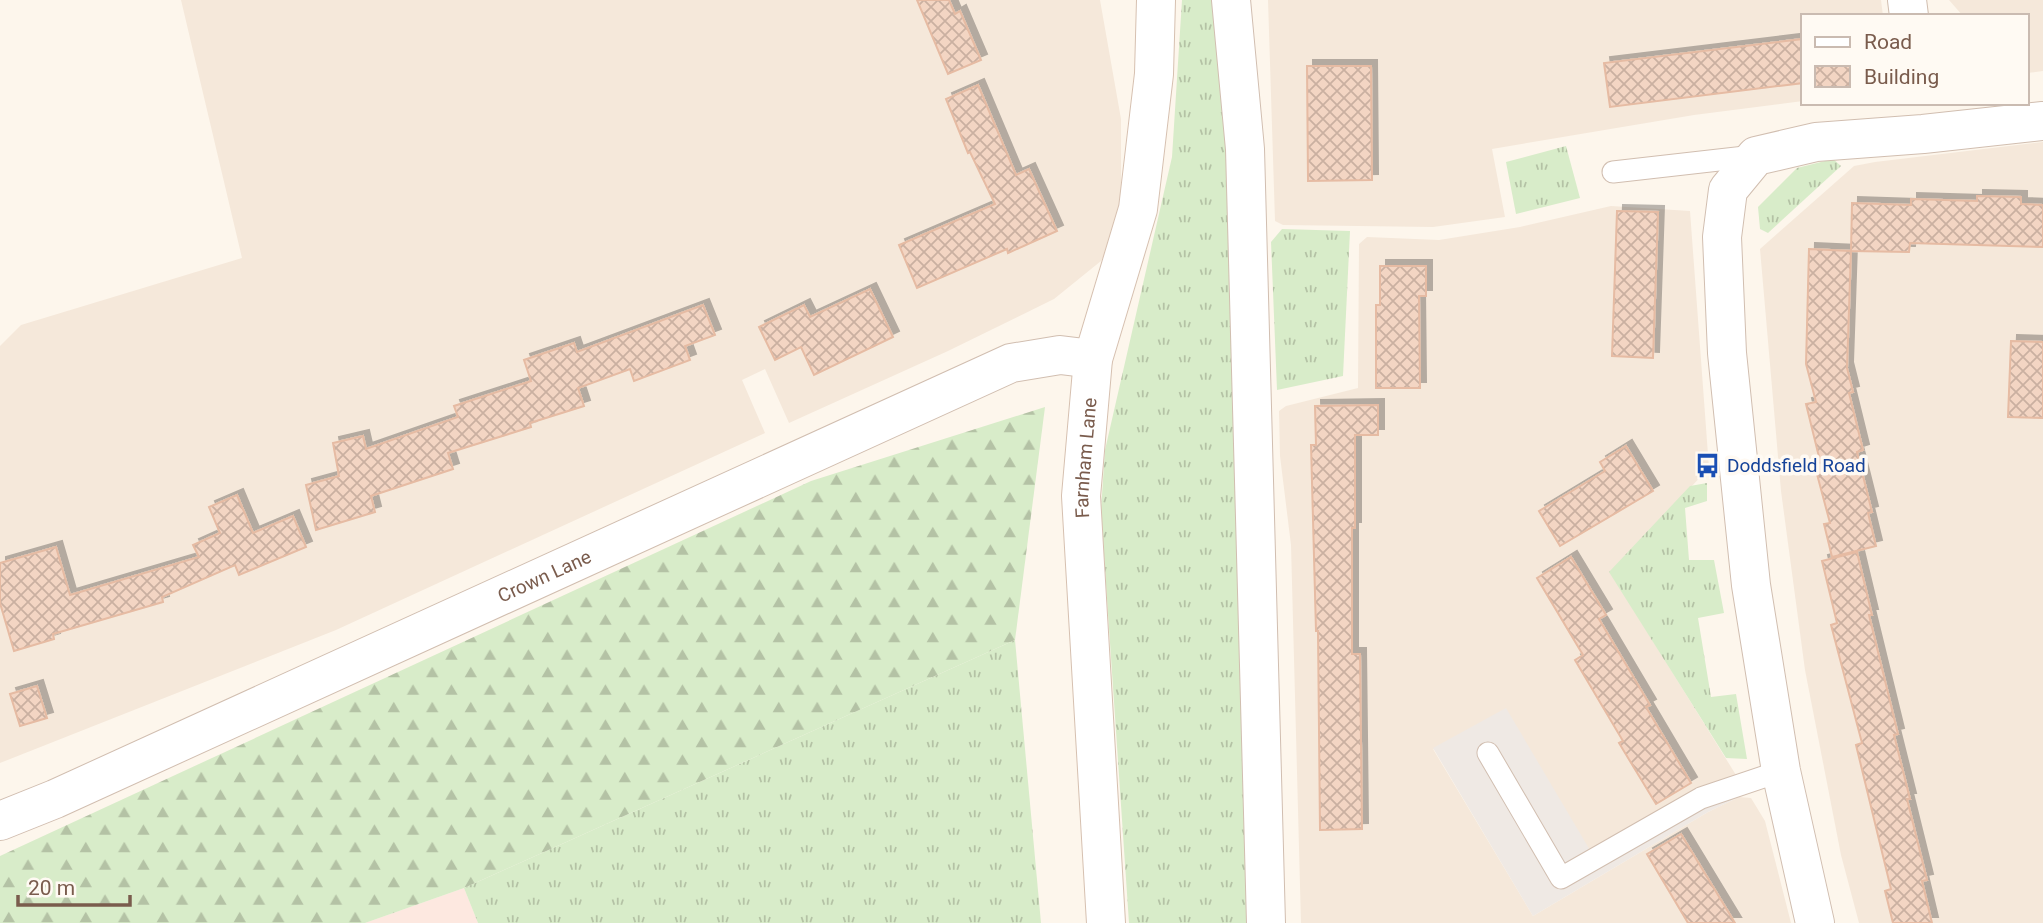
<svg xmlns="http://www.w3.org/2000/svg" width="2043" height="923" font-family="Roboto,sans-serif">
<defs>
<pattern id="grass-tufts" width="24" height="20" patternUnits="userSpaceOnUse" patternTransform="scale(1.75)"><rect width="24" height="20" fill="#d8ecc9"/><path d="M3 7l-1-3M5 7V3M7 7l1-3M15 17l-1-3M17 17v-4M19 17l1-3" fill="none" stroke="#b4c2a5"/></pattern>
<pattern id="forest-firs" width="22" height="20" patternUnits="userSpaceOnUse" patternTransform="scale(1.75)"><rect width="22" height="20" fill="#d8ecc9"/><path d="M5 1l3.5 6h-7zM16 11l3.5 6h-7z" fill="#b4c2a5"/></pattern>
<pattern id="building-cross-hatch" width="8" height="8" patternUnits="userSpaceOnUse" patternTransform="scale(1.75)"><rect width="8" height="8" fill="#f3d5c3"/><path d="M0 0l8 8M0 8l8-8" fill="none" stroke="#cab0a1"/></pattern>
<filter id="shadow"><feDropShadow dx="6" dy="-6" stdDeviation="0" flood-color="#0004"/></filter>
</defs>
<rect width="100%" height="100%" fill="#fdf6ec"/>
<g fill="#f5e8da">
<polygon points="181,0 1100,0 1121,119 1121,227 1101,261 1054,299 948,351 789,423 765,369 742,380 765,433 336,630 0,763 0,346 21,325 242,258"/>
<polygon points="1268,0 1881,0 1883,16 1803,16 1803,101 1694,115 1492,149 1505,217 1433,227 1283,225 1275,221"/>
<polygon points="1949,0 2043,0 2043,71 2027,73 2027,16 1963,16"/>
<polygon points="2043,142 2043,923 1859,923 1841,855 1805,670 1781,491 1760,249 1854,166 1875,162"/>
<polygon points="1611,206 1690,211 1709,468 1610,572 1736,775 1685,801 1594,858 1433,749 1533,916 1708,812 1739,797 1751,798 1765,821 1791,923 1301,923 1291,545 1280,456 1279,411 1286,406 1358,388 1359,244 1367,237 1439,240 1520,227"/>
</g>
<polygon fill="#fde8e0" points="464,888 478,923 365,923"/>
<polygon fill="#efe9e4" points="1506,708 1594,857 1685,801 1736,775 1739,797 1708,812 1533,916 1433,748"/>
<g fill="url(#grass-tufts)">
<polygon points="1182,0 1223,0 1254,923 1129,923 1101,510 1105,450 1172,157"/>
<polygon points="1566,146 1580,198 1516,214 1506,162"/>
<polygon points="1833,159 1841,166 1768,233 1760,229 1758,207 1797,168"/>
<polygon points="1282,229 1350,231 1343,376 1277,390 1271,242"/>
<polygon points="1707,483 1707,501 1685,508 1689,560 1714,560 1724,613 1698,618 1711,697 1736,694 1747,759 1726,758 1609,572 1690,486"/>
<polygon points="1015,640 1041,923 478,923 464,888"/>
</g>
<polygon fill="url(#forest-firs)" points="1045,407 1015,640 464,888 365,923 0,923 0,856 811,481"/>
<g fill="url(#building-cross-hatch)" stroke="#e6bba3" stroke-width="2" filter="url(#shadow)">
<polygon points="917,0 949,0 955,14 960,11 981,60 948,74"/>
<polygon points="1803,39 1803,83 1610,107 1604,63"/>
<polygon points="1307,66 1371,66 1372,180 1308,181"/>
<polygon points="978,85 1016,175 1029,169 1057,231 1008,253 1007,249 917,288 899,245 995,204 970,152 968,153 946,99"/>
<polygon points="1977,196 2021,197 2021,204 2043,205 2043,247 1910,243 1909,252 1851,251 1852,203 1911,205 1911,199 1977,201"/>
<polygon points="1617,211 1658,212 1653,358 1612,356"/>
<polygon points="1809,249 1851,251 1847,368 1853,392 1849,393 1863,450 1857,452 1872,512 1868,513 1876,546 1832,557 1824,524 1830,523 1814,463 1820,461 1806,404 1816,402 1806,364"/>
<polygon points="1380,266 1426,266 1426,296 1419,296 1420,388 1376,388 1376,305 1380,305"/>
<polygon points="870,289 893,337 814,375 801,347 775,360 759,327 804,305 810,317"/>
<polygon points="703,305 715,335 685,346 690,360 634,381 630,369 578,388 584,406 530,423 531,427 448,453 453,469 371,496 375,512 316,530 306,485 339,476 333,443 363,436 366,449 458,417 454,406 531,381 524,360 574,343 577,352"/>
<polygon points="2011,341 2043,342 2043,418 2008,417"/>
<polygon points="1378,405 1378,435 1355,435 1355,528 1352,528 1352,654 1360,654 1362,829 1320,830 1318,631 1316,631 1311,445 1316,445 1315,406"/>
<polygon points="1626,446 1653,491 1560,546 1539,511 1605,471 1600,462"/>
<polygon points="237,495 253,533 293,516 306,547 239,575 235,565 162,597 163,602 53,634 54,639 14,651 0,603 0,563 56,547 70,595 199,557 193,545 220,533 209,507"/>
<polygon points="1857,552 1872,615 1869,615 1898,734 1894,735 1910,799 1907,799 1927,880 1922,881 1932,923 1893,923 1885,891 1891,889 1856,745 1862,743 1831,625 1837,623 1822,561"/>
<polygon points="1571,557 1606,615 1599,619 1650,705 1646,707 1691,783 1656,804 1619,743 1623,741 1575,660 1583,655 1537,578"/>
<polygon points="37,686 47,718 20,726 10,694"/>
<polygon points="1681,834 1735,923 1688,923 1647,854"/>
</g>
<g fill="none" stroke-linecap="round" stroke-linejoin="round">
<defs>
<g id="lane">
<polyline points="1613,172 1754,156"/>
<polyline points="1488,753 1561,878 1701,798 1781,771"/>
</g>
<g id="street">
<polyline points="1231,0 1245,149 1266,923"/>
<polyline points="1907,0 1909,16"/>
<path id="s1" d="M0,821L55,799L1011,363L1060,355L1093,359"/>
<polyline points="1815,923 1781,771 1751,585 1727,353 1722,237 1728,190 1756,156 1816,142 1923,134 2043,121"/>
</g>
<g id="secondary">
<path id="s2" d="M1106,923L1081,496L1093,359L1138,209L1154,74L1156,0"/>
</g>
</defs>
<use href="#lane" stroke="#d1beb0" stroke-width="23"/>
<use href="#street" stroke="#d1beb0" stroke-width="40"/>
<use href="#secondary" stroke="#d6c0b0" stroke-width="40"/>
<use href="#lane" stroke="#fff" stroke-width="21"/>
<use href="#street" stroke="#fff" stroke-width="38"/>
<use href="#secondary" stroke="#fff" stroke-width="38"/>
</g>
<defs>
<symbol id="bus-bare" viewBox="-9 -9 18 18"><path d="M-5-6H5V4H4V6H2V4H-2V6H-4V4H-5ZM-3.5-4V0h7V-4ZM-3.5 1.2v1.5H-2V1.2ZM2 1.2v1.5H3.5V1.2Z" fill="#1a4fb4" stroke="#fffaf3" stroke-width="2.5" paint-order="stroke"/></symbol>
</defs>
<g fill-rule="evenodd">
<use href="#bus-bare" x="1690" y="448" width="35" height="35"/>
</g>
<g text-anchor="middle" stroke-width="7" stroke-linejoin="round" paint-order="stroke">
<g font-size="19" fill="#7a5c4d" stroke="#fffaf3">
<text dy="7" stroke="none"><textPath href="#s2" startOffset="466">Farnham Lane</textPath></text>
<text dy="7" stroke="none"><textPath href="#s1" startOffset="597">Crown Lane</textPath></text>
</g>
<g font-size="19" fill="#164399" stroke="#fffaf3" text-anchor="start">
<text x="1727" y="472">Doddsfield Road</text>
</g>
</g>
<rect x="1801" y="14" width="228" height="91" fill="#fffaf3" stroke="#cabbb1" stroke-width="2"/>
<rect x="1815" y="37" width="35" height="10" fill="#ffffff" stroke="#cabbb1" stroke-width="2"/>
<text x="1864" y="49" font-size="21" fill="#7a5c4d">Road</text>
<rect x="1815" y="66" width="35" height="21" fill="url(#building-cross-hatch)" stroke="#cabbb1" stroke-width="2"/>
<text x="1864" y="84" font-size="21" fill="#7a5c4d">Building</text>
<path d="M18 895v10h112v-10" fill="none" stroke="#7a5c4d" stroke-width="3.5"/>
<text x="28" y="895" font-size="21" fill="#7a5c4d" stroke="#fffaf3" stroke-width="5" paint-order="stroke">20 m</text>
</svg>
